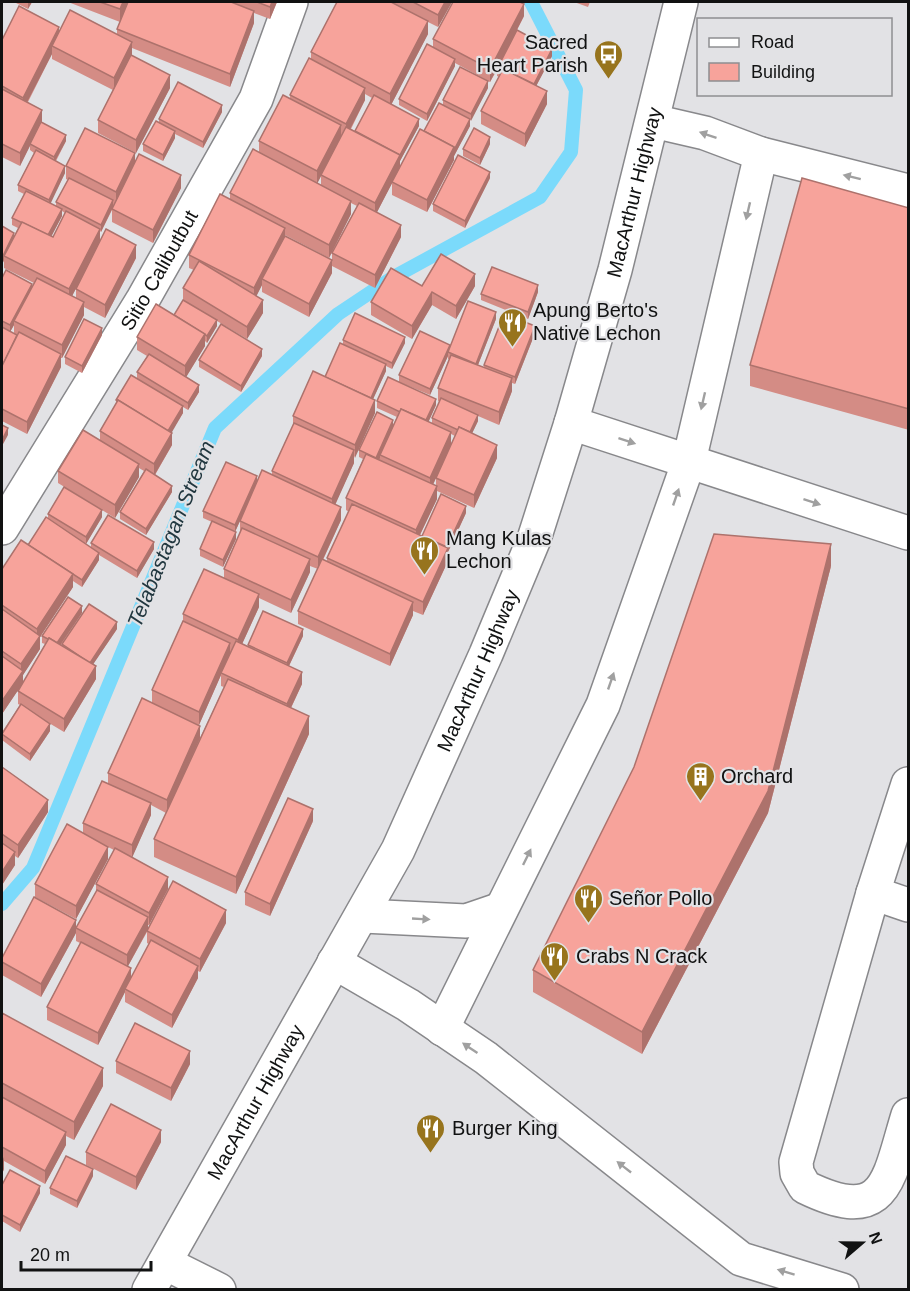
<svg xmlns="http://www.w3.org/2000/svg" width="910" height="1291" font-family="Helvetica,sans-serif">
<rect width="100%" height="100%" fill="#e2e2e5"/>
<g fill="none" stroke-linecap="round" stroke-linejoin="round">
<polyline stroke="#7bdafb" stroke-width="14" points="2,904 33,868 215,428 338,314 392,278 540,197 571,152 576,90 531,2"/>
<defs>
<g id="minor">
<polyline points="653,121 705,133 761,154 908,191"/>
<polyline points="571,423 908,533"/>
<path id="s1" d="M2,528L142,301L256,99L291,2"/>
<polyline points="908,784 873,893 908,905"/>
<path d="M873,893L796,1162L797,1173L805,1187C887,1227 888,1180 908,1115"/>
<polyline points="363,916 466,921 501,909"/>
<polyline points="334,962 408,1005 486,1058 741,1259 842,1290"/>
<polyline points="442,1029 603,705 689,461 761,154"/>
<polyline points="165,1263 219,1290"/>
</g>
<g id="highway">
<path id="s2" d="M149,1290L398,850L486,654L534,539L571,423L615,270L681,2"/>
</g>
</defs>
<use href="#minor" stroke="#88888b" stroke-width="36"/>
<use href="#highway" stroke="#88888b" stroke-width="36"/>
<use href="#minor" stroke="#fff" stroke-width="33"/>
<use href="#highway" stroke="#fff" stroke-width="33"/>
</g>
<g fill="#d48c85" fill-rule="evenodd">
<polygon points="14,2 32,2 28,9"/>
<path d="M68,2H277L270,19L254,13V23L230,87L132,48V55L170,88L136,153L98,133V120L113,90L52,59V54L28,102L42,122L66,141L56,161L65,173L50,203L56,206V202L68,180L66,179V166L135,162L181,188L153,243L112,222V210L101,232L100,231V241L136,258L105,318L84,307V315L62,358H61V367L27,434L2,421V278L32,286L34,283L4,268V260L2,265V226L14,236L18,228L12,225V218L24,194L18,191V185L34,153L30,150V145L20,166L2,157V40L59,32L117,35V29L120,22ZM62,211L65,213L53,237L51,236L62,216ZM86,269L76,289V298L72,296ZM14,325V334L10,332Z"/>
<path d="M337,2H452L438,27L428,22V34L391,105L419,126L400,161V167L443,105V100L488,88L470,121V126L454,156V160L427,212L392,195V183L377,212L401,237L375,288L332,266V253L357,206L351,203V214L329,258L285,235V236L332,273L309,317L262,292V285L256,296L263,313L247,339L217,321V326L207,343L205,341V346L186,377L199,392L188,410L183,407V413L171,432L172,445L155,475L172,492L146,535L120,519V512L144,471L139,468V477L115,518L58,483V471L100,440V431L116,404V400L137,378V372L147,356L137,350V337L174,315L183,301V288L194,270L189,268V255L230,199V193L259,152V141L290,99V95L311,59V52ZM365,94L372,98L355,131L351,129L365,100ZM321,175V185L317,183Z"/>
<polygon points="574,2 590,2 588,7"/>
<polygon points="524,16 517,30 552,56 536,86 547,104 525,147 481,124 481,111 499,77 497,76 497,70 490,82 455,63 455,66 427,121 399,105 399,99 433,48 433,39"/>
<polygon points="222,112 203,148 175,134 175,138 163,161 143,151 143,144 159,122 159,119"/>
<polygon points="490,144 480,165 463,156 463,149"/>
<polygon points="490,178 465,228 433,211 433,204"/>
<polygon points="909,208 909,430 750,386 750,365"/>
<polygon points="422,286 475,286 456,319 432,305 412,339 371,315 371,302"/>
<polygon points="538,292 528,319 481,300 481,294"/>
<path d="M496,319L478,365L484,367V365L535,333L515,384L512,383V391L499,425L478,416V421L472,433L497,458L474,508L437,491V499L420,535L422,536L466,513L448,552V561L423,615L413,611V615L390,666L298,624V611L318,569L310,566V572L291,613L259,598V607L242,644L248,647V645L303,636L289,666L302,684L291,708L309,734L236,894L154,857V839L166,813L151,805V815L132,857L168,889L149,925H148V929L226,923L200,972L198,971V978L172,1028L125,1002V992L98,1045L47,1020V1007L80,943L76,941V928L96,892V884L114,850L108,847V859L76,919L35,897V884L83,833V823L108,784V773L152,703V690L183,621V614L224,578V569L240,533V521L235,532L236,539L223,567L200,556V549L212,522L203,518V511L272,475V471L293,427V416L325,377L343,344V340L405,343L392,369L386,366V371L373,399L375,413L354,458V463L335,504L341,520L323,560L327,562V558L349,512L346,510V498L363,459L359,457V450L393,425L397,417L377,408V401L436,405L428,422L432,423V418L440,402L438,401V388L449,359H448V356L430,395L399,382V375L450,347ZM451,434L455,436L451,445ZM436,478V486L433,485ZM221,675V686L224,687L200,738L199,725ZM147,932V943L149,944L131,978L128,966Z"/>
<polygon points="102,335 82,373 65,364 65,357"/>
<polygon points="262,356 241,392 199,367 199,360"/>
<polygon points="48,514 102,517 86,544 91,548 91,543 154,549 137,578 99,555 99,560 82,587 73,581 73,587 40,637 40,649 23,675 23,683 45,644 42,643 42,636 82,613 61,645 62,646 62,644 117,629 93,664 96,679 64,732 39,717 50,731 30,761 2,740 2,732 20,705 18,704 18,691 20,687 2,714 2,569 28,545 48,519"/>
<polygon points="831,566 768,813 642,1054 533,992 533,970"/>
<polygon points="2,767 48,812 18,858 15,856 15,865 2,885"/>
<polygon points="313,821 270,916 245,905 245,892"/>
<polygon points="76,933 41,997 2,975 2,958"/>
<polygon points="2,1013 103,1086 74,1140 66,1136 66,1145 45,1184 4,1161 4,1169 2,1174"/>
<polygon points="116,1061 190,1064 171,1101 116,1073"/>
<polygon points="161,1142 136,1190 86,1165 86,1152"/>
<polygon points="93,1176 77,1208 50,1194 50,1188"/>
<polygon points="2,1185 40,1193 20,1232 2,1221"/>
</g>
<g fill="#ad726c">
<polygon points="28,2 32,2 28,9"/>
<polygon points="123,2 128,2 120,22 120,9"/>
<polygon points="272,2 277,2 270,19 270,7"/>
<polygon points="445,2 452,2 438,27 438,15"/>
<polygon points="524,4 524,16 490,82 490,69"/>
<polygon points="254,11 254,23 230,87 230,74"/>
<polygon points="428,21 428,34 390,107 390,94"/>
<polygon points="59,27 59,40 52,46 52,54 23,110 23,98"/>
<polygon points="132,42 132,55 114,91 114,78"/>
<polygon points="552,49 552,56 532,94 532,88"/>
<polygon points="455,59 455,66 427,121 427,114"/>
<polygon points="170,75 170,88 136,153 136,140"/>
<polygon points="488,81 488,88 471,121 471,114"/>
<polygon points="365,88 365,100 346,137 346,124"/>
<polygon points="547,91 547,104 525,147 525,134"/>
<polygon points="222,105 222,112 203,148 203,142"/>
<polygon points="42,110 42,122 20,166 20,153"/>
<polygon points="419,119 419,126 400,161 400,168 375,216 375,203"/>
<polygon points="470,119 470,126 454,156 454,150"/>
<polygon points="341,125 341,138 317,184 317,171"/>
<polygon points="175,131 175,138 163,161 163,155"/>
<polygon points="66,135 66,141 54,163 54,157"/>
<polygon points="490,137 490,144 480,165 480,158"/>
<polygon points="454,147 454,160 427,212 427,200"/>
<polygon points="135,153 135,166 116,204 116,192"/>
<polygon points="65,166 65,173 49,207 49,200"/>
<polygon points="490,172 490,178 465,228 465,221"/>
<polygon points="181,175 181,188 153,243 153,230"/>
<polygon points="113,200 113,207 101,232 101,225"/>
<polygon points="351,201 351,214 329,258 329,245"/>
<polygon points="62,209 62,216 48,243 48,236"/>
<polygon points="401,225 401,237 375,288 375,275"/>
<polygon points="285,228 285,241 262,279 262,285 254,301 254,288"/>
<polygon points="100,229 100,242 69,302 69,289"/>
<polygon points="14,233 14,239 4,256 4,260 2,265 2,258"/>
<polygon points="136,245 136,258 105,318 105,305"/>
<polygon points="332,260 332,273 309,317 309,304"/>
<polygon points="475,274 475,286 456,319 456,306"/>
<polygon points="32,284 32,290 14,321 14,325 10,332 10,325"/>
<polygon points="538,285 538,292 528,319 528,312"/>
<polygon points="432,292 432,305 412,339 412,326"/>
<polygon points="263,300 263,313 247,339 247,327"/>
<polygon points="84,302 84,315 62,358 62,345"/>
<polygon points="496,312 496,319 476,370 476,364"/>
<polygon points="217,320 217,326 207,343 207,336"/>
<polygon points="535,326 535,333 515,384 515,377"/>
<polygon points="102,328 102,335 82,373 82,366"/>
<polygon points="205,334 205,346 185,379 185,366"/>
<polygon points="405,337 405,343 392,369 392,363"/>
<polygon points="450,345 450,351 448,352 448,356 430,395 430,389"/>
<polygon points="262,349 262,356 241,392 241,386"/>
<polygon points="61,354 61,367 27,434 27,422"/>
<polygon points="386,364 386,371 369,408 369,401"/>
<polygon points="512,378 512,391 499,425 499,412"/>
<polygon points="199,385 199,392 188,410 188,403"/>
<polygon points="436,399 436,405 425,430 425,423"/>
<polygon points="375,400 375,413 355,458 355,445"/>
<polygon points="183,406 183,413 168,439 168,432"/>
<polygon points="478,415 478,421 468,442 468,435"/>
<polygon points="393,420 393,427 380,455 380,458 376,465 376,458"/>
<polygon points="8,428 8,435 2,446 2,440"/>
<polygon points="451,432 451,445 430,491 430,478"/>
<polygon points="172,433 172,445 154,476 154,464"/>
<polygon points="497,445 497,458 474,508 474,495"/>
<polygon points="354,450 354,463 332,512 332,499"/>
<polygon points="139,464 139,477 115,518 115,505"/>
<polygon points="257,476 257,483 235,532 235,525"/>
<polygon points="172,486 172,492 146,535 146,529"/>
<polygon points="437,486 437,499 416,543 416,530"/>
<polygon points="466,506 466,513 448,552 448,561 423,615 423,602"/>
<polygon points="341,507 341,520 318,570 318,557"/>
<polygon points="102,510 102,517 86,544 86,537"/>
<polygon points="236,532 236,539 223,567 223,560"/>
<polygon points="154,542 154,549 137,578 137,571"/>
<polygon points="831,544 831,566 768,813 642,1054 642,1032"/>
<polygon points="99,553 99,560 82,587 82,580"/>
<polygon points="310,559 310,572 291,613 291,600"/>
<polygon points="73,574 73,587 40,637 40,649 23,675 23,683 2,714 2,701 21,673 21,664 37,640 37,629"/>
<polygon points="259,594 259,607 238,653 238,640"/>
<polygon points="413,602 413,615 390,666 390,654"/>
<polygon points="82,606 82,613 56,651 56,644"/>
<polygon points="117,622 117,629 90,669 90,663"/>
<polygon points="303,629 303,636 287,670 287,663"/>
<polygon points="230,643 230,656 221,673 221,675 199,725 199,712"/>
<polygon points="96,666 96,679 64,732 64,719"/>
<polygon points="302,672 302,684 287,716 287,704"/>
<polygon points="309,716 309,734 236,894 236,877"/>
<polygon points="50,724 50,731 30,761 30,754"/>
<polygon points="200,726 200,738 167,813 167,800"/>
<polygon points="48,800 48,812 18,858 18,845"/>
<polygon points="151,803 151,815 132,858 132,845"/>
<polygon points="313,809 313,821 270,916 270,904"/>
<polygon points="108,847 108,859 76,919 76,906"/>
<polygon points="15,852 15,865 2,885 2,872"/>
<polygon points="168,877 168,889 149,925 149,913"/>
<polygon points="226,910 226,923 200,972 200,959"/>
<polygon points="148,917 148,929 127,968 127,955"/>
<polygon points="76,920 76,933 41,997 41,984"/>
<polygon points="198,966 198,978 172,1028 172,1015"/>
<polygon points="131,968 131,980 125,989 125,992 98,1045 98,1033"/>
<polygon points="190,1051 190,1064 171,1101 171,1088"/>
<polygon points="103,1068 103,1086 74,1140 74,1122"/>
<polygon points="161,1130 161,1142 136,1190 136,1177"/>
<polygon points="66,1132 66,1145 45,1184 45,1171"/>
<polygon points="4,1157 4,1169 2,1174 2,1161"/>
<polygon points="93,1169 93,1176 77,1208 77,1201"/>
<polygon points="40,1186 40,1193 20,1232 20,1225"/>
</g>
<g fill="#f7a39b" stroke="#ad726c" stroke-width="1.5">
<polygon points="100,2 123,2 120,9"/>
<polygon points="128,2 231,2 254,11 230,74 117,29"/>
<polygon points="257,2 272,2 270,7"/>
<polygon points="337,2 391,2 428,21 390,94 311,52"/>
<polygon points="413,2 445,2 438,15"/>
<polygon points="453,2 520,2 524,4 490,69 433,39"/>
<polygon points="19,6 59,27 23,98 2,86 2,40"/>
<polygon points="70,10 132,42 114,78 52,46"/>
<polygon points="517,30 552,49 534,84 503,69 502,72 497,69"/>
<polygon points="427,44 455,59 427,114 399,99"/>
<polygon points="131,55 170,75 136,140 98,120"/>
<polygon points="309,58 365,88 346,124 290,95"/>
<polygon points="460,67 488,81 471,114 443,100"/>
<polygon points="503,69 547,91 525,134 481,111"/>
<polygon points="178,82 222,105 203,142 159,119"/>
<polygon points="2,89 42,110 20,153 2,144"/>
<polygon points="283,95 341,125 317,171 259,141"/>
<polygon points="374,95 419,119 400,155 355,131"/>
<polygon points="439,103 470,119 454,150 454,147 424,131"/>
<polygon points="156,121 175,131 163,155 143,144"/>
<polygon points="41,122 66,135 54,157 30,144"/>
<polygon points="346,127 400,155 375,203 321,175"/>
<polygon points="85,128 135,153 116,192 66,166"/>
<polygon points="474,128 490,137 480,158 463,149"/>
<polygon points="420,129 454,147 427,200 392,182"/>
<polygon points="253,149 351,201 329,245 230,193"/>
<polygon points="36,150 65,166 49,200 18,185"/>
<polygon points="139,154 181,175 153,230 112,209"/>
<polygon points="458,155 490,172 465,221 433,204"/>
<polygon points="69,178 113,200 101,225 56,202"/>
<polygon points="802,178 909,208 909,409 750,365"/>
<polygon points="26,191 62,209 48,235 12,218"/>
<polygon points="220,194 285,228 254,288 189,255"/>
<polygon points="359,203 401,225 375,275 332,253"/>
<polygon points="66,211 100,229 69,289 4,256 22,222 53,237"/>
<polygon points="2,226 14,233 2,258"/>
<polygon points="106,229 136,245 105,305 76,289"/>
<polygon points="285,236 332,260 309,304 262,279"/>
<polygon points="441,254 475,274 456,306 432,292 412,326 371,302 391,268 422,286"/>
<polygon points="199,261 263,300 247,327 183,288"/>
<polygon points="492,267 538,285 528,312 481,294"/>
<polygon points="6,270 32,284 10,325 2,321 2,278"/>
<polygon points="37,278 84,302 62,345 14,321"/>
<polygon points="183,300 217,320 207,336 174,315"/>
<polygon points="468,301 496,312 476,364 448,352"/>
<polygon points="156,304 205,334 185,366 137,337"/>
<polygon points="355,313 405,337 392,363 343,340"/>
<polygon points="504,314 535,326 515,377 484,365"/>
<polygon points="84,319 102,328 82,366 65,357"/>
<polygon points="221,324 262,349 241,386 199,360"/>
<polygon points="2,327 17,335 2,366"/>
<polygon points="420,331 450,345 430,389 399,375"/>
<polygon points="19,332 61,354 27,422 2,409 2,366"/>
<polygon points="340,343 386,364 371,398 325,377"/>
<polygon points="149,354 199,385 188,403 137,372"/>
<polygon points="451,355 512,378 499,412 438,388"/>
<polygon points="313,371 375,400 355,445 293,416"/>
<polygon points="131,375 183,406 168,431 118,400 118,401 116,400"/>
<polygon points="388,377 436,399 426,420 401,409 400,412 377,401"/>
<polygon points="441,398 478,415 470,432 459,427 458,430 432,418"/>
<polygon points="118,400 172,433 154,464 100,431"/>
<polygon points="401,409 451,432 430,478 380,455"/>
<polygon points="377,412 393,420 376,458 359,450"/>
<polygon points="294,423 354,450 332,499 272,471"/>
<polygon points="2,425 8,428 2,440"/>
<polygon points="459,427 497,445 474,495 436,478"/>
<polygon points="83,430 139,464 115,505 58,471"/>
<polygon points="366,454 437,486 416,530 346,498"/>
<polygon points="226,462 257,476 235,525 203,511"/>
<polygon points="146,469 172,486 146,529 120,512"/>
<polygon points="262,470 341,507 318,557 240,521"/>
<polygon points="64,487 102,510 86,537 48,514"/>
<polygon points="441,494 466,506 447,547 422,536"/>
<polygon points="352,504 448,548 423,602 327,558"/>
<polygon points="108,515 154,542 137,571 91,543"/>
<polygon points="46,517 99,553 82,580 28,545"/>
<polygon points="212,521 236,532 223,560 200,549"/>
<polygon points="242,528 310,559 291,600 224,569"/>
<polygon points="714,534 831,544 768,791 642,1032 533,970 634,767"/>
<polygon points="21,540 73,574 37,629 2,605 2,569"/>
<polygon points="322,559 413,602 390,654 298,611"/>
<polygon points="204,569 259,594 238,640 183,614"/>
<polygon points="68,597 82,606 57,643 49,638 48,639 42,636"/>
<polygon points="89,604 117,622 90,663 62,644"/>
<polygon points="2,609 40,636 21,664 2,651"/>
<polygon points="263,611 303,629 287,663 248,645"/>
<polygon points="183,621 230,643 199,712 152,690"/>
<polygon points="49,638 96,666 64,719 18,691"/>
<polygon points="236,641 302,672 287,704 221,673"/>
<polygon points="2,656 23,671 2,701"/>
<polygon points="228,679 309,716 236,877 154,839"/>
<polygon points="142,698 200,726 167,800 108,773"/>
<polygon points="21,704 50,724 30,754 2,734"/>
<polygon points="2,767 48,800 18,845 2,834"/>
<polygon points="102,781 151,803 132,845 83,823"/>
<polygon points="288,798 313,809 270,904 245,892"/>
<polygon points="67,824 108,847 76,906 35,884"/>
<polygon points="2,843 15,852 2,872"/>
<polygon points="115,848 168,877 149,913 96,884"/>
<polygon points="173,881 226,910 200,959 147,931"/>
<polygon points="97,890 148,917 127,955 76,928"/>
<polygon points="34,897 76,920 41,984 2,962 2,958"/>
<polygon points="151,940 198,966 172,1015 125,989"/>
<polygon points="81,942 131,968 98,1033 47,1007"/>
<polygon points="2,1013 103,1068 74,1122 2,1083"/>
<polygon points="135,1023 190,1051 171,1088 116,1061"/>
<polygon points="2,1097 66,1132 45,1171 2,1147"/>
<polygon points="111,1104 161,1130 136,1177 86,1152"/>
<polygon points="66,1156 93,1169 77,1201 50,1188"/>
<polygon points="10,1170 40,1186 20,1225 2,1215 2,1185"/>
</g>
<defs><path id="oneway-solid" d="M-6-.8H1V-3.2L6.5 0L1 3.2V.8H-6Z" transform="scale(1.5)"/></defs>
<g fill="#a0a0a0">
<use href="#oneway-solid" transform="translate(708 135) rotate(-161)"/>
<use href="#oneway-solid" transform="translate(852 177) rotate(-166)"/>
<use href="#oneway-solid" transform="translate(748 211) rotate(103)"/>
<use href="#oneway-solid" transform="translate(703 401) rotate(103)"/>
<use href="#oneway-solid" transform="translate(627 441) rotate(18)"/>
<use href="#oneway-solid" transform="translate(676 497) rotate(-71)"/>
<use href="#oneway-solid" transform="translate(812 502) rotate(18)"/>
<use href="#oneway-solid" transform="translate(611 681) rotate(-71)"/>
<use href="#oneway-solid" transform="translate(527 857) rotate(-64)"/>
<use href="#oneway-solid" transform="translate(421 919) rotate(3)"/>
<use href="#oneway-solid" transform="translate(470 1048) rotate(-146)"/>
<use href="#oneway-solid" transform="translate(624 1167) rotate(-142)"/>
<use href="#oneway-solid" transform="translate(786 1272) rotate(-163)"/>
</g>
<defs>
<symbol id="bus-pin" viewBox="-11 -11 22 30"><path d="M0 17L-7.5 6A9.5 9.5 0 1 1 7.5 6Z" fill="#97741d" stroke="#e2e2e5"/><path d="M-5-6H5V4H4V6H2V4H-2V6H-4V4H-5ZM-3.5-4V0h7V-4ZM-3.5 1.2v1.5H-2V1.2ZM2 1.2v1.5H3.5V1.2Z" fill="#fff"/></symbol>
<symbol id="restaurant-pin" viewBox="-11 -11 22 30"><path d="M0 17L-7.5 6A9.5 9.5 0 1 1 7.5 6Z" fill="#97741d" stroke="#e2e2e5"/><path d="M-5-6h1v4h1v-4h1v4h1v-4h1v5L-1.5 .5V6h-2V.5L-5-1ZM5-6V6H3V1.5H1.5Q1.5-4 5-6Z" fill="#fff"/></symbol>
<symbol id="building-pin" viewBox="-11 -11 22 30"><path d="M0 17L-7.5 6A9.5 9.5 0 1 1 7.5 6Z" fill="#97741d" stroke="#e2e2e5"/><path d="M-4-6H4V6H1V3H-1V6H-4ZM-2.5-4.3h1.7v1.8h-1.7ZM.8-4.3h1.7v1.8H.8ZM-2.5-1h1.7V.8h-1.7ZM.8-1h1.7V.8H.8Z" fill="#fff"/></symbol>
</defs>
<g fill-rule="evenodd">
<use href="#bus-pin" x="592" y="38" width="33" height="45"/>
<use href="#restaurant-pin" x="496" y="306" width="33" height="45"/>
<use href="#restaurant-pin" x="408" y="534" width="33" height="45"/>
<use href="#building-pin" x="684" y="760" width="33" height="45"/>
<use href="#restaurant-pin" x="572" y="882" width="33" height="45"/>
<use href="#restaurant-pin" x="538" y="940" width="33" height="45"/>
<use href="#restaurant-pin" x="414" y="1112" width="33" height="45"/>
</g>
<g text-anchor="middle" stroke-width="4.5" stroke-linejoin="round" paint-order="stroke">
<g font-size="20" fill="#111212" stroke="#e2e2e5" text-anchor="start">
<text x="588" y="49" text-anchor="end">Sacred<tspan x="588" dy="23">Heart Parish</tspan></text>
<text x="533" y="317">Apung Berto's<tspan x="533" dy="23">Native Lechon</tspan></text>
<text x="446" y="545">Mang Kulas<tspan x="446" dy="23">Lechon</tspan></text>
<text x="721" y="783">Orchard</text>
<text x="609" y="905">Señor Pollo</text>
<text x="576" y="963">Crabs N Crack</text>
<text x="452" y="1135">Burger King</text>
</g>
<g font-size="20" fill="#111212" stroke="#e2e2e5">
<text dy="7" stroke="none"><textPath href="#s2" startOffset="1206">MacArthur Highway</textPath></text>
<text dy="7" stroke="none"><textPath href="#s1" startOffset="302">Sitio Calibutbut</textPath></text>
<text dy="7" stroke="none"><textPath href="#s2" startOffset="702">MacArthur Highway</textPath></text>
<text dy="7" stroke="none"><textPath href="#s2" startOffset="216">MacArthur Highway</textPath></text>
</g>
<g font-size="21" font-style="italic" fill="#21373f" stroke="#e2e2e5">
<text transform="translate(171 534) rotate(-68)" y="7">Telabastagan Stream</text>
</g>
</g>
<rect width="910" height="1291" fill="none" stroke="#111212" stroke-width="6"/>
<rect x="697" y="18" width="195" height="78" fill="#e2e2e5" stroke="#8e8f91" stroke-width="1.5"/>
<rect x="709" y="38" width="30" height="9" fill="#ffffff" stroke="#8e8f91" stroke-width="1.5"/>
<text x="751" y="48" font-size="18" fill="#111212">Road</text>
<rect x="709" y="63" width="30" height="18" fill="#f7a39b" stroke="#8e8f91" stroke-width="1.5"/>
<text x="751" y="78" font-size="18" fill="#111212">Building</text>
<g transform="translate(862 1243) rotate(70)" stroke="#e2e2e5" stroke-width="4.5" paint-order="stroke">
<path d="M0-4.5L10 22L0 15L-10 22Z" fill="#111212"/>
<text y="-9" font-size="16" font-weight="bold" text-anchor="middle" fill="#111212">N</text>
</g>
<path d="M21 1261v9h130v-9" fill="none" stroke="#111212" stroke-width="3"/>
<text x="30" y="1261" font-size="18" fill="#111212" stroke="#e2e2e5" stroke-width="4.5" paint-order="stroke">20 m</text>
</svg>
